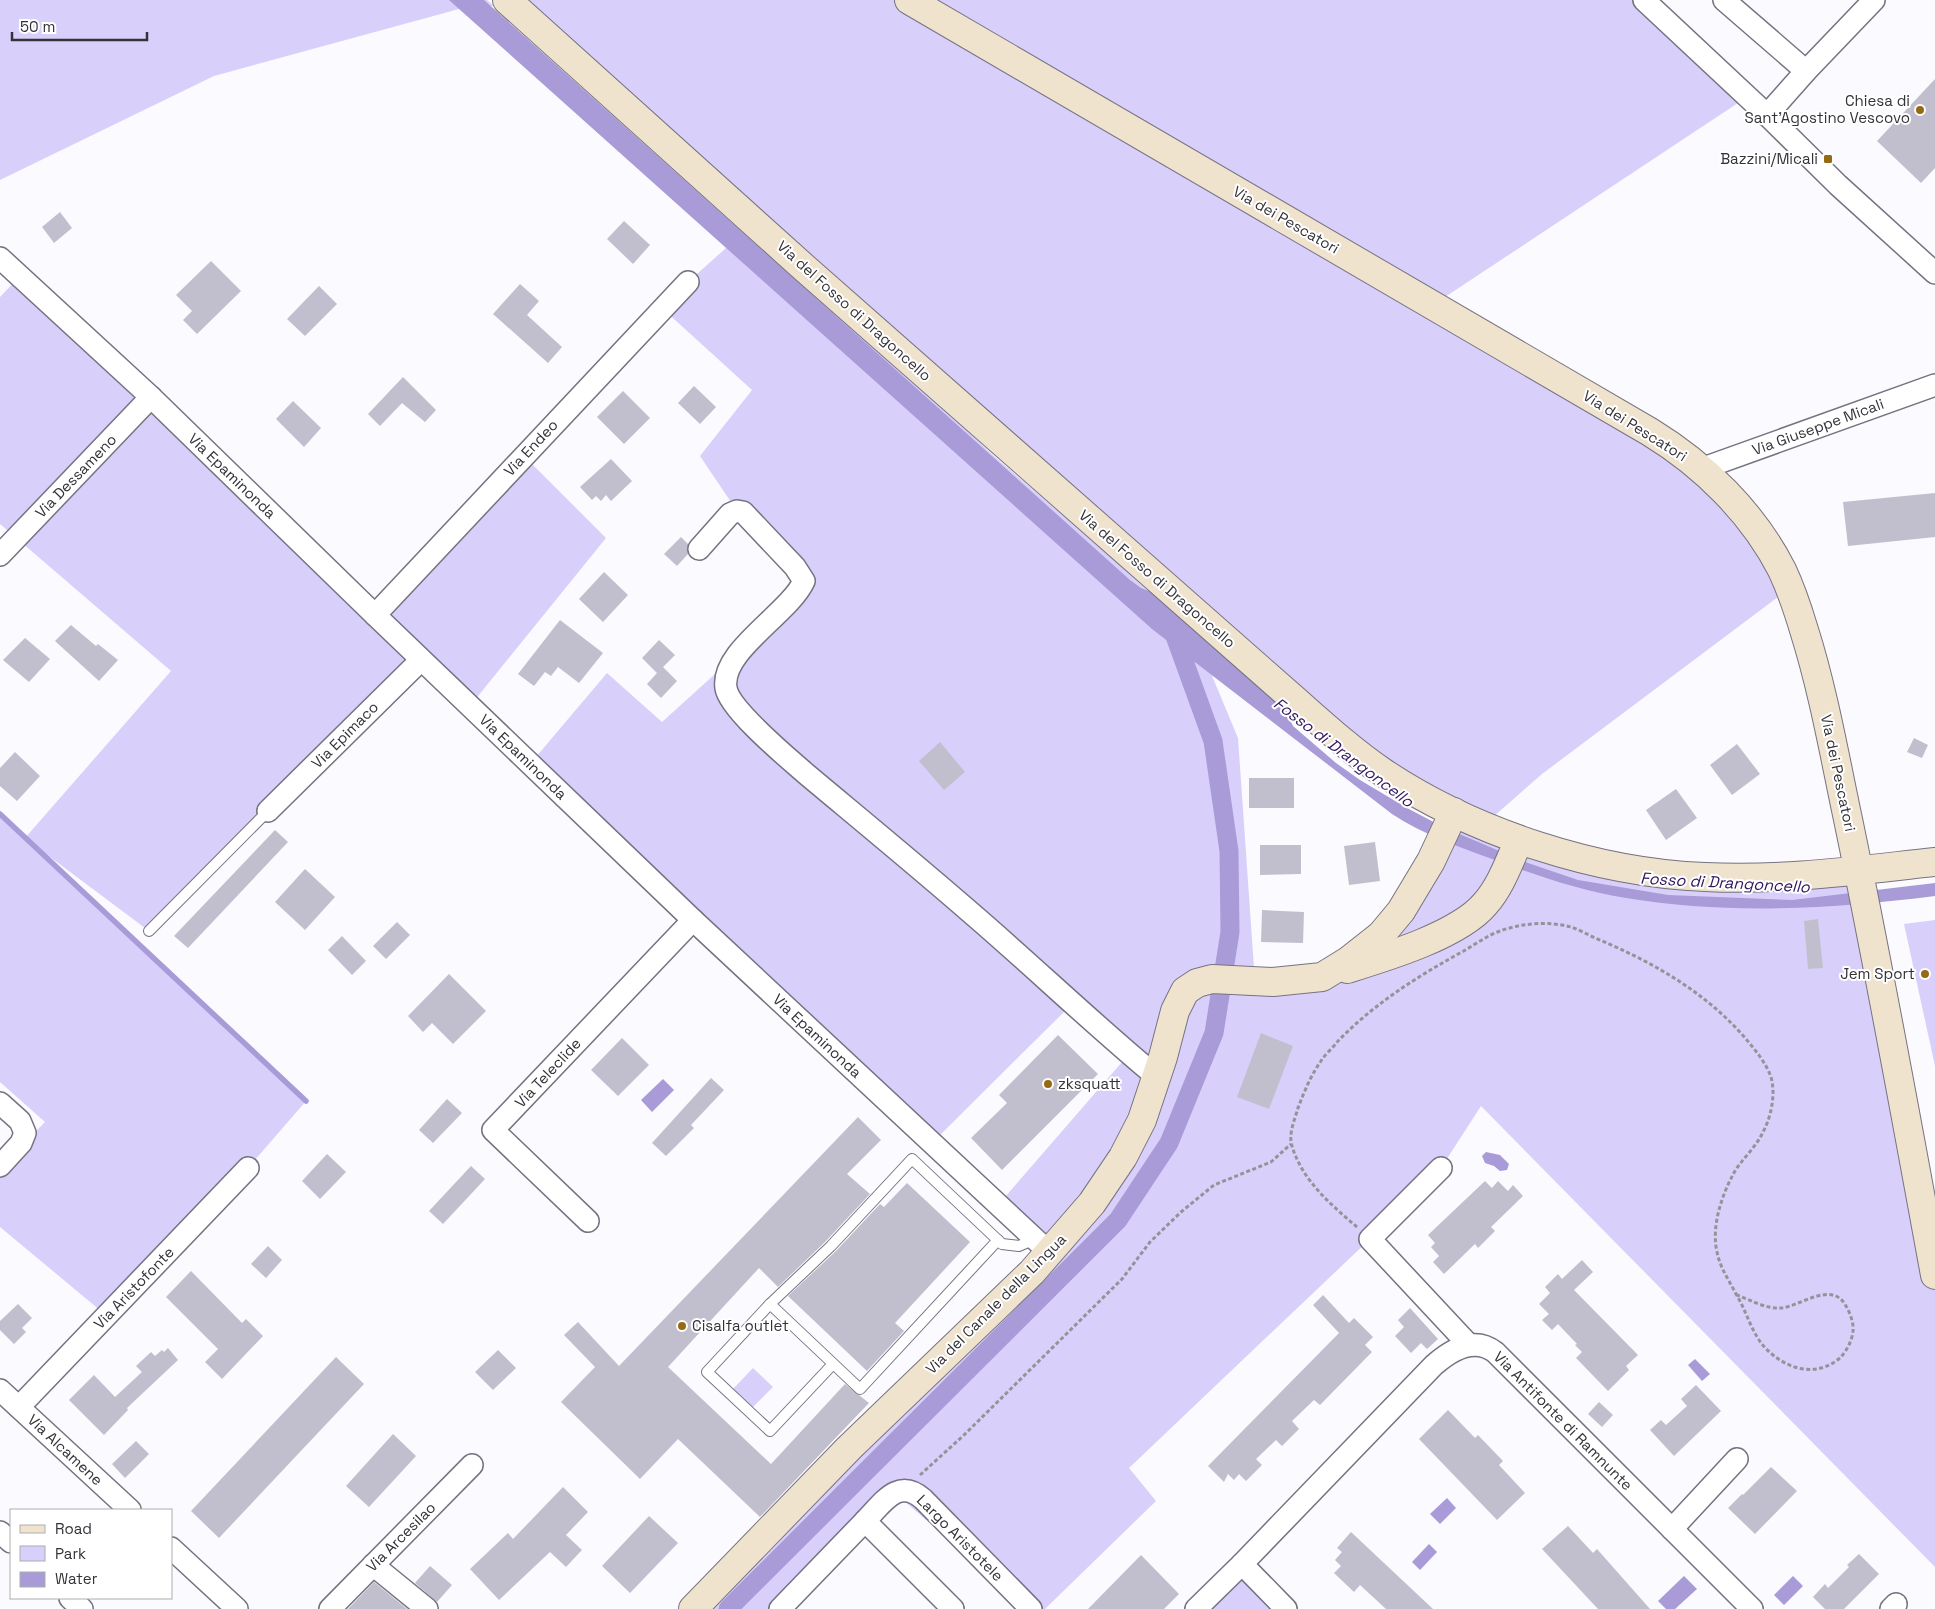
<svg xmlns="http://www.w3.org/2000/svg" width="1935" height="1609" font-family="'Space Grotesk',sans-serif">
<rect width="100%" height="100%" fill="#fbfafe"/>
<g fill="#d8d0fb">
<polygon points="0,0 487,0 494,6 470,6 214,76 0,180"/>
<polygon points="507,0 1644,0 1747,97 1433,305 1665,441 1790,588 1542,774 1484,825 1411,790"/>
<polygon points="745,231 920,386 994,456 1114,560 1195,635 1238,738 1255,982 1348,961 1451,818 1614,866 1859,870 1935,1275 1935,1567 1481,1106 1441,1168 1370,1239 1129,1468 1156,1501 1045,1609 1029,1609 895,1493 782,1609 695,1609 1050,1253 998,1205 1129,1054 1072,1004 932,1143 530,764 607,673 662,722 736,655 801,576 737,511 700,456 752,390 663,309 688,282"/>
<polygon points="20,276 374,615 524,456 606,538 470,706 422,660 149,931 30,842 306,1101 248,1168 107,1316 0,1227 0,1168 45,1122 0,1082 0,814 25,838 171,671 0,524 0,297"/>
<polygon points="1935,920 1935,1066 1904,924"/>
<polygon points="753,1368 773,1387 752,1408 733,1389"/>
<polygon points="1242,1564 1286,1609 1196,1609"/>
</g>
<g fill="#a89bd8">
<path d="M449,0H484L1130,580L1141,588L1154,593L1288,711L1289,718L1293,726L1336,763L1360,780L1407,808L1443,827L1528,863L1578,880L1668,895L1792,900L1935,883V896C1832,909 1728,915 1626,898C1581,891 1538,876 1495,860C1459,847 1424,835 1392,814L1152,629Z"/>
<polygon points="663,1079 674,1090 652,1112 641,1100"/>
<polygon points="1486,1152 1500,1155 1509,1164 1507,1170 1500,1171 1494,1166 1485,1163 1482,1156"/>
<polygon points="1695,1359 1710,1374 1702,1381 1688,1365"/>
<polygon points="1447,1498 1456,1508 1440,1524 1430,1514"/>
<polygon points="1429,1544 1437,1552 1420,1570 1412,1562"/>
<polygon points="1684,1576 1697,1589 1675,1609 1666,1609 1658,1601"/>
<polygon points="1793,1576 1803,1586 1784,1605 1774,1595"/>
</g>
<g fill="none" stroke-linecap="round" stroke-linejoin="round">
<polyline stroke="#a89bd8" stroke-width="5.5" points="0,814 306,1101"/>
<polyline stroke="#a89bd8" stroke-width="19" points="728,1609 1118,1220 1169,1143 1214,1033 1230,932 1229,851 1213,741 1172,628"/>
</g>
<g fill="#c1bfce">
<polygon points="1935,79 1935,168 1921,183 1877,141"/>
<polygon points="60,212 72,228 54,243 42,227"/>
<polygon points="624,221 650,245 633,264 607,239"/>
<polygon points="211,261 241,291 197,334 183,320 192,311 176,295"/>
<polygon points="520,284 539,301 527,315 562,347 548,363 493,314"/>
<polygon points="319,286 337,304 305,336 287,319"/>
<polygon points="403,377 436,410 425,422 402,403 380,426 368,414"/>
<polygon points="694,386 716,407 700,424 678,403"/>
<polygon points="623,391 650,418 624,444 597,417"/>
<polygon points="293,401 321,428 304,447 276,419"/>
<polygon points="611,459 632,481 611,501 606,495 601,501 596,496 592,500 580,487"/>
<polygon points="1935,493 1935,537 1848,546 1843,502"/>
<polygon points="681,537 688,544 688,554 677,566 664,554"/>
<polygon points="604,572 628,595 603,622 579,599"/>
<polygon points="560,620 603,653 579,683 558,667 551,676 545,672 534,686 518,674"/>
<polygon points="71,625 96,646 98,644 118,660 99,681 55,641"/>
<polygon points="25,638 50,659 29,682 3,660"/>
<polygon points="659,640 675,655 663,667 677,681 661,698 647,684 657,673 642,658"/>
<polygon points="1914,738 1928,745 1922,758 1907,752"/>
<polygon points="940,742 965,772 944,790 919,761"/>
<polygon points="1737,744 1760,774 1732,795 1710,765"/>
<polygon points="15,752 40,776 17,801 0,786 0,768"/>
<rect x="1249" y="778" width="45" height="30"/>
<polygon points="1676,789 1697,818 1666,840 1646,810"/>
<polygon points="275,830 288,842 188,948 174,936"/>
<polygon points="1375,842 1380,881 1349,885 1344,846"/>
<polygon points="1260,845 1301,845 1301,874 1260,875"/>
<polygon points="305,869 335,897 305,930 275,902"/>
<polygon points="1262,910 1304,912 1303,943 1261,942"/>
<polygon points="1818,919 1823,968 1808,969 1804,921"/>
<polygon points="397,922 410,935 386,959 373,946"/>
<polygon points="342,936 366,961 352,975 328,950"/>
<polygon points="449,974 486,1011 453,1044 432,1023 423,1032 408,1016"/>
<polygon points="1261,1033 1293,1046 1269,1109 1237,1097"/>
<polygon points="1058,1035 1098,1074 1002,1170 971,1138 1007,1103 999,1095"/>
<polygon points="622,1038 649,1065 618,1096 591,1070"/>
<polygon points="711,1078 724,1090 691,1125 694,1128 666,1156 652,1143"/>
<polygon points="447,1099 462,1113 433,1143 419,1130"/>
<polygon points="858,1117 881,1140 847,1174 870,1194 826,1241 778,1287 759,1268 668,1367 771,1464 845,1384 869,1403 760,1517 678,1439 640,1479 561,1402 595,1367 564,1335 578,1322 619,1366"/>
<polygon points="327,1154 346,1172 320,1199 302,1181"/>
<polygon points="471,1166 485,1179 443,1224 429,1211"/>
<polygon points="1485,1181 1492,1188 1498,1181 1508,1191 1513,1185 1523,1196 1491,1227 1495,1231 1478,1248 1475,1244 1444,1274 1433,1262 1439,1256 1431,1247 1435,1243 1428,1235"/>
<polygon points="907,1183 970,1242 895,1323 904,1331 867,1371 788,1296 836,1251 880,1204 884,1207"/>
<polygon points="268,1246 282,1260 266,1278 251,1264"/>
<polygon points="1582,1260 1593,1272 1574,1290 1638,1355 1626,1366 1629,1370 1608,1391 1576,1358 1582,1352 1575,1345 1577,1344 1558,1324 1552,1330 1542,1320 1549,1314 1539,1304 1550,1293 1545,1287 1558,1274 1562,1279"/>
<polygon points="191,1271 242,1323 246,1319 263,1336 222,1379 205,1362 218,1349 166,1297"/>
<polygon points="1323,1295 1349,1323 1354,1318 1373,1337 1365,1345 1372,1352 1320,1405 1314,1400 1292,1421 1299,1429 1282,1446 1276,1440 1256,1459 1262,1465 1246,1481 1239,1474 1234,1480 1228,1474 1224,1482 1208,1466 1339,1333 1313,1305"/>
<polygon points="18,1304 32,1318 22,1328 26,1332 14,1344 0,1330 0,1321"/>
<polygon points="1410,1308 1438,1339 1427,1349 1421,1343 1411,1353 1395,1336 1404,1327 1398,1320"/>
<polygon points="168,1348 178,1360 127,1408 128,1410 104,1435 69,1400 94,1375 115,1397 142,1372 136,1366 151,1352 155,1356 162,1350 164,1352"/>
<polygon points="498,1350 516,1368 493,1390 475,1372"/>
<polygon points="336,1357 364,1384 219,1538 191,1511"/>
<polygon points="1696,1385 1721,1411 1674,1456 1650,1430 1661,1420 1666,1425 1687,1406 1681,1399"/>
<polygon points="1599,1402 1613,1415 1602,1427 1588,1414"/>
<polygon points="1448,1410 1475,1438 1478,1435 1503,1461 1499,1465 1525,1493 1497,1520 1419,1439"/>
<polygon points="393,1434 416,1456 369,1507 346,1486"/>
<polygon points="136,1441 149,1454 125,1478 112,1464"/>
<polygon points="1771,1467 1797,1491 1755,1534 1728,1508 1742,1494 1743,1495"/>
<polygon points="563,1487 588,1512 566,1535 582,1550 566,1567 550,1552 499,1600 470,1569 508,1533 513,1539"/>
<polygon points="649,1516 678,1543 630,1593 602,1566"/>
<polygon points="1568,1526 1593,1553 1597,1549 1650,1609 1598,1609 1542,1549"/>
<polygon points="1351,1532 1433,1609 1386,1609 1360,1585 1354,1592 1334,1573 1341,1566 1335,1560 1342,1552 1337,1548"/>
<polygon points="1859,1554 1879,1574 1844,1609 1825,1609 1813,1597 1825,1584 1828,1588 1849,1567 1847,1565"/>
<polygon points="1141,1555 1179,1594 1164,1609 1088,1609"/>
<polygon points="430,1566 452,1585 437,1602 415,1583"/>
<polygon points="374,1582 407,1609 348,1609"/>
</g>
<g fill="none" stroke-linecap="round" stroke-linejoin="round">
<defs>
<g id="lane">
<polyline points="149,931 268,811"/>
<polyline points="770,1304 831,1246 912,1159 1002,1244 1019,1246 1035,1239"/>
<polyline points="833,1364 770,1431 707,1372 770,1304 860,1389 998,1240"/>
</g>
<g id="street">
<polyline points="1644,0 1767,115 1838,185 1935,273"/>
<polyline points="1724,0 1806,71 1767,115"/>
<polyline points="1806,71 1874,0"/>
<polyline points="0,258 151,397 375,615 693,920 1050,1253"/>
<polyline points="1701,469 1935,385"/>
<path d="M699,549L730,514L737,511L743,512L795,567L804,581C789,614 720,651 726,688C729,709 788,758 805,773C860,819 916,865 970,912C1033,966 1093,1024 1157,1077"/>
<polyline points="0,555 151,397"/>
<polyline points="375,615 688,282"/>
<polyline points="268,811 421,660"/>
<polyline points="0,1103 20,1121 25,1133 21,1143 0,1166"/>
<polyline points="1441,1168 1370,1239 1469,1345"/>
<polyline points="588,1221 493,1130 693,920"/>
<polyline points="0,1390 130,1510"/>
<polyline points="19,1407 248,1168"/>
<polyline points="1672,1529 1737,1459"/>
<polyline points="0,1532 11,1542"/>
<polyline points="171,1548 237,1609"/>
<polyline points="1242,1564 1286,1609"/>
<polyline points="373,1565 427,1609"/>
<polyline points="70,1598 82,1609"/>
<polyline points="330,1609 472,1465"/>
<polyline points="780,1609 865,1521"/>
<path d="M953,1609L865,1521C883,1503 898,1477 923,1499L1031,1609"/>
<path d="M1196,1609L1242,1564L1434,1365C1451,1350 1474,1336 1495,1352L1752,1609"/>
<polyline points="1891,1609 1896,1604"/>
</g>
<g id="secondary">
<path d="M507,0L800,264L1288,694C1319,721 1350,750 1384,773C1474,833 1598,873 1705,877C1782,881 1859,870 1935,862"/>
<path d="M909,0L1650,432C1704,465 1753,513 1782,570C1791,589 1798,610 1804,630C1822,687 1833,747 1845,805C1878,961 1906,1118 1935,1275"/>
<path d="M1347,969C1386,957 1459,935 1485,904C1501,886 1509,862 1519,840"/>
<polyline points="693,1609 849,1448 1032,1272 1092,1203 1123,1157 1142,1120 1163,1057 1175,1011 1185,991 1197,983 1212,979 1273,982 1322,977 1348,961 1381,935 1401,911 1431,861 1454,812"/>
</g>
</defs>
<use href="#lane" stroke="#757381" stroke-width="12"/>
<use href="#street" stroke="#757381" stroke-width="24"/>
<use href="#secondary" stroke="#757381" stroke-width="30"/>
<g stroke="#949398" stroke-width="3" stroke-dasharray="4 2.5" stroke-linecap="butt">
<path d="M1357,1227C1331,1205 1302,1180 1292,1146C1288,1134 1295,1119 1298,1108C1304,1092 1311,1075 1321,1061C1325,1054 1333,1048 1338,1041C1374,1004 1415,978 1460,953C1473,946 1486,936 1500,931C1522,923 1548,921 1571,927C1579,930 1587,934 1595,938C1651,961 1706,992 1746,1039C1756,1051 1766,1063 1771,1077C1776,1095 1771,1118 1762,1134C1755,1148 1743,1158 1735,1171C1722,1194 1711,1226 1717,1252C1720,1268 1729,1280 1736,1294C1749,1315 1752,1339 1773,1355C1790,1369 1813,1375 1833,1363C1843,1358 1852,1343 1853,1331C1854,1323 1850,1313 1846,1306C1832,1280 1801,1306 1781,1308C1766,1309 1750,1300 1737,1295"/>
<polyline points="920,1475 964,1435 1122,1279 1150,1242 1181,1212 1214,1185 1271,1162 1291,1144"/>
</g>
<use href="#lane" stroke="#fff" stroke-width="10"/>
<use href="#street" stroke="#fff" stroke-width="21"/>
<use href="#secondary" stroke="#f0e3ce" stroke-width="28"/>
</g>
<g fill="#946a14" stroke="#fff" stroke-width="2">
<circle cx="1920" cy="110" r="5"/>
<rect x="1823" y="154" width="10" height="10" rx="2.5"/>
<circle cx="1925" cy="974" r="5"/>
<circle cx="1048" cy="1084" r="5"/>
<circle cx="682" cy="1326" r="5"/>
</g>
<g text-anchor="middle" stroke-width="4" stroke-linejoin="round" paint-order="stroke">
<g font-size="15" fill="#333238" stroke="#fff" text-anchor="end">
<text x="1910" y="106">Chiesa di<tspan x="1910" dy="17">Sant'Agostino Vescovo</tspan></text>
<text x="1818" y="164">Bazzini/Micali</text>
<text x="1915" y="979">Jem Sport</text>
<text x="1058" y="1089" text-anchor="start">zksquatt</text>
<text x="692" y="1331" text-anchor="start">Cisalfa outlet</text>
</g>
<g font-size="15" fill="#333238" stroke="#fff">
<text transform="translate(1286 220) rotate(30)" y="5">Via dei Pescatori</text>
<text transform="translate(854 311) rotate(42)" y="5">Via del Fosso di Dragoncello</text>
<text transform="translate(1635 426) rotate(32)" y="5">Via dei Pescatori</text>
<text transform="translate(1818 427) rotate(-20)" y="5">Via Giuseppe Micali</text>
<text transform="translate(531 448) rotate(-47)" y="5">Via Endeo</text>
<text transform="translate(76 476) rotate(-46)" y="5">Via Dessameno</text>
<text transform="translate(232 476) rotate(44)" y="5">Via Epaminonda</text>
<text transform="translate(1157 579) rotate(41)" y="5">Via del Fosso di Dragoncello</text>
<text transform="translate(345 735) rotate(-45)" y="5">Via Epimaco</text>
<text transform="translate(523 757) rotate(44)" y="5">Via Epaminonda</text>
<text transform="translate(1838 773) rotate(78)" y="5">Via dei Pescatori</text>
<text transform="translate(817 1036) rotate(43)" y="5">Via Epaminonda</text>
<text transform="translate(548 1073) rotate(-47)" y="5">Via Teleclide</text>
<text transform="translate(134 1288) rotate(-46)" y="5">Via Aristofonte</text>
<text transform="translate(996 1304) rotate(-45)" y="5">Via del Canale della Lingua</text>
<text transform="translate(1563 1421) rotate(45)" y="5">Via Antifonte di Ramnunte</text>
<text transform="translate(65 1450) rotate(43)" y="5">Via Alcamene</text>
<text transform="translate(401 1537) rotate(-45)" y="5">Via Arcesilao</text>
<text transform="translate(960 1538) rotate(45)" y="5">Largo Aristotele</text>
</g>
<g font-size="16" font-style="italic" fill="#2f165e" stroke="#fff">
<text transform="translate(1344 752) rotate(37)" y="6">Fosso di Drangoncello</text>
<text transform="translate(1725 882) rotate(3)" y="6">Fosso di Drangoncello</text>
</g>
</g>
<rect x="10" y="1509" width="162" height="90" fill="#ffffff" stroke="#adadaf"/>
<rect x="20" y="1525" width="25" height="8" fill="#f0e3ce" stroke="#adadaf"/>
<text x="55" y="1534" font-size="15" fill="#333238">Road</text>
<rect x="20" y="1546" width="25" height="15" fill="#d8d0fb" stroke="#adadaf"/>
<text x="55" y="1559" font-size="15" fill="#333238">Park</text>
<rect x="20" y="1572" width="25" height="15" fill="#a89bd8" stroke="#adadaf"/>
<text x="55" y="1584" font-size="15" fill="#333238">Water</text>
<path d="M12 32v8h135v-8" fill="none" stroke="#333238" stroke-width="2.5"/>
<text x="20" y="32" font-size="15" fill="#333238" stroke="#ffffff" stroke-width="4" paint-order="stroke">50 m</text>
</svg>
